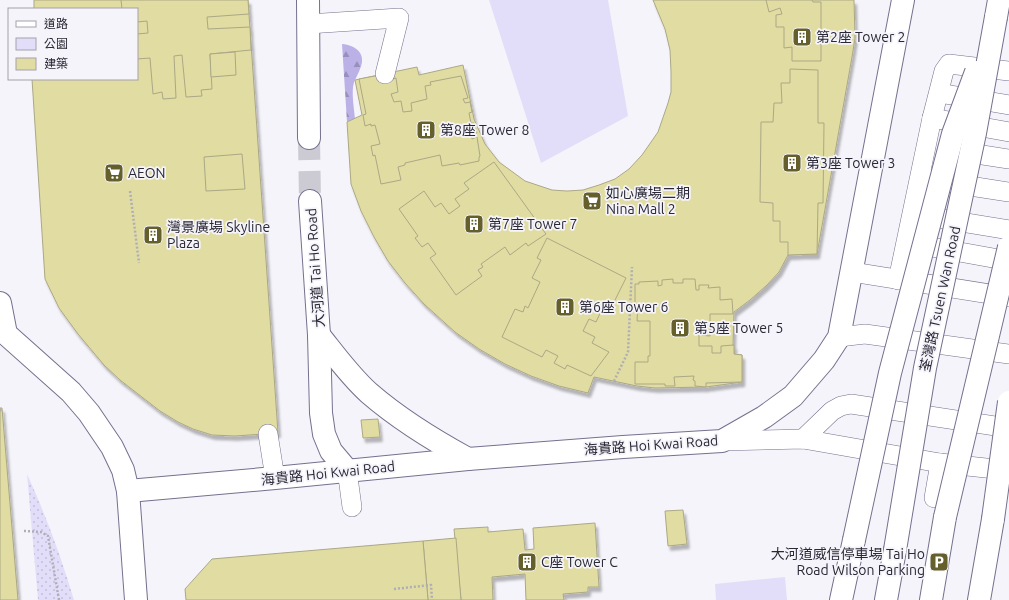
<svg xmlns="http://www.w3.org/2000/svg" width="1009" height="600" font-family="Ubuntu,'Noto Sans TC',sans-serif">
<defs>
<pattern id="forest-firs" width="22" height="20" patternUnits="userSpaceOnUse"><rect width="22" height="20" fill="#bbb1e7"/><path d="M5 1l3.5 6h-7zM16 11l3.5 6h-7z" fill="#9890bc"/></pattern>
<pattern id="garden-dots" width="8" height="8" patternUnits="userSpaceOnUse"><rect width="8" height="8" fill="#e2def9"/><path d="M2 2h.1M6 6h.1" fill="none" stroke="#c2bed6" stroke-width="1.8" stroke-linecap="round"/></pattern>
<filter id="shadow"><feDropShadow dx="2.5" dy="4.5" stdDeviation="1" flood-color="#0004"/></filter>
</defs>
<rect width="100%" height="100%" fill="#f5f4fa"/>
<g fill="#e2def9">
<polygon points="489,0 608,0 628,116 541,163"/>
<polygon points="785,577 787,600 716,600 715,584"/>
</g>
<path fill="url(#forest-firs)" d="M342,44C356,45 367,54 360,69C358,75 354,80 353,87C352,97 354,108 355,119L347,122Z"/>
<path fill="url(#garden-dots)" d="M27,474C46,515 61,557 74,600H38Z"/>
<g fill="#e1dca1" stroke="#aba886" filter="url(#shadow)">
<polygon points="34,0 248,0 278,433 235,436 212,435 193,429 178,422 160,411 120,380 104,365 78,334 59,308 45,279 32,79 137,79 137,9 34,9"/>
<polygon points="121,0 248,0 249,14 207,17 208,29 250,27 251,50 210,54 212,89 201,90 202,96 186,97 182,55 174,56 176,98 163,99 162,92 153,94 150,58 137,59 137,34 148,33 147,21 137,22 137,9 122,9"/>
<polygon points="653,0 854,0 855,38 852,57 817,254 788,255 779,272 767,285 750,300 734,312 733,345 734,345 734,354 742,355 742,382 706,387 655,388 637,386 594,377 588,393 559,386 531,376 505,364 479,349 455,332 424,304 405,283 388,261 374,237 361,211 351,184 347,122 362,115 355,80 417,67 419,75 463,65 474,119 485,144 499,162 525,181 552,190 567,191 583,190 599,185 615,179 629,169 642,155 658,132 668,103 671,92 671,72 670,50 665,29"/>
<polygon points="766,0 812,0 813,2 821,2 821,61 792,61 792,47 784,48 784,27 776,27 776,15 782,14 780,8 769,12"/>
<polygon points="235,52 236,75 211,77 210,54"/>
<polygon points="790,69 818,70 818,123 824,123 823,203 818,203 817,254 788,255 788,242 780,242 780,221 773,221 773,203 760,202 761,122 773,122 774,103 782,103 781,83 790,83"/>
<polygon points="385,74 385,81 396,78 398,92 391,94 394,102 401,101 403,112 412,111 411,103 427,99 425,86 431,85 430,82 461,76 468,98 463,99 465,103 470,102 472,112 469,113 471,123 474,123 477,133 471,135 472,139 477,137 480,156 479,157 479,161 460,165 459,163 442,166 440,155 405,163 405,165 398,167 401,180 381,184 375,155 373,156 371,146 380,144 375,125 371,126 371,124 365,126 363,115 366,114 359,79"/>
<polygon points="242,154 245,189 206,191 204,157"/>
<polygon points="494,162 546,234 528,246 526,243 510,255 505,247 481,264 483,267 478,270 482,276 456,295 430,258 436,254 428,243 422,247 415,238 418,236 399,209 424,191 435,207 441,203 449,214 460,206 455,199 469,189 464,183"/>
<polygon points="547,238 626,278 610,310 603,307 596,322 589,319 583,331 595,337 592,343 609,352 591,376 567,365 565,369 554,363 558,356 546,350 542,357 502,337 515,309 523,312 525,306 528,308 540,282 532,278 541,260 537,258"/>
<polygon points="673,279 673,283 683,283 683,279 695,279 696,290 699,290 699,285 709,285 708,288 720,287 720,300 732,299 733,314 710,314 710,336 699,335 699,346 712,346 712,353 721,353 721,346 734,345 734,354 742,355 742,382 706,383 706,387 695,386 695,381 693,380 694,376 674,377 675,386 665,386 665,384 635,384 635,362 648,362 648,356 650,356 650,321 637,321 638,303 635,304 635,284 639,284 639,282 658,281 658,286 662,285 662,280"/>
<polygon points="0,408 2,408 18,600 0,600"/>
<polygon points="378,419 380,437 363,438 361,420"/>
<polygon points="683,510 687,544 668,546 665,511"/>
<polygon points="595,523 599,587 588,587 588,592 563,594 564,600 526,600 525,574 492,577 493,600 461,600 454,529 488,527 488,532 523,529 525,550 534,549 533,528"/>
<polygon points="456,538 461,600 428,600 423,541"/>
<polygon points="423,541 428,600 186,600 185,589 212,559"/>
</g>
<g fill="none" stroke-linecap="round" stroke-linejoin="round">
<polyline stroke="#cccbd3" stroke-width="22" stroke-dasharray="22 11" stroke-linecap="butt" points="309,138 310,201"/>
<defs>
<g id="lane">
<polyline points="308,24 399,18 385,74"/>
<polyline points="939,93 1009,105"/>
<polyline points="932,118 1009,132"/>
<polyline points="957,151 1009,159"/>
<polyline points="925,179 1009,192"/>
<polyline points="918,215 1009,230"/>
<polyline points="910,243 1009,261"/>
<polyline points="852,272 1009,297"/>
<polyline points="898,280 932,118 944,71 949,64 1009,71"/>
<polyline points="839,337 865,334 1009,354"/>
<polyline points="268,434 275,478"/>
<polyline points="803,439 832,411 841,406 851,404 1009,428"/>
<polyline points="722,441 803,439 940,463 1004,470 1009,469"/>
<polyline points="347,470 352,507"/>
<polyline points="934,498 940,463"/>
</g>
<g id="street">
<polyline points="308,0 309,138"/>
<polyline points="310,201 319,335 321,413 324,434 331,451 347,470"/>
<path d="M319,335C335,355 350,376 369,393C399,419 433,440 468,459"/>
<polyline points="128,491 275,478 468,459 623,447 722,441 764,417 793,396 824,360 839,337 903,0"/>
</g>
<polyline id="secondary" points="0,303 6,334 71,392 89,413 112,447 123,470 128,491 136,600"/>
<g id="highway">
<polyline points="996,17 999,0"/>
<polyline points="841,600 854,540"/>
<polyline points="886,600 895,550"/>
<polyline points="931,600 945,517"/>
<polyline points="979,600 993,519"/>
</g>
</defs>
<use href="#lane" stroke="#75708e" stroke-width="20"/>
<use href="#street" stroke="#75708e" stroke-width="24"/>
<use href="#secondary" stroke="#75708e" stroke-width="24"/>
<use href="#highway" stroke="#75708e" stroke-width="24"/>
<g stroke="#afaeb6" stroke-width="2.5" stroke-dasharray="2 2" stroke-linecap="butt">
<polyline points="130,191 139,263"/>
<polyline points="614,381 628,352 632,267"/>
<polyline points="0,411 2,408"/>
<polyline points="24,531 41,532 48,536 59,600"/>
<polyline points="394,589 431,585 432,600"/>
</g>
<use href="#lane" stroke="#fff" stroke-width="19"/>
<use href="#street" stroke="#fff" stroke-width="22"/>
<use href="#secondary" stroke="#fff" stroke-width="22"/>
<use href="#highway" stroke="#fff" stroke-width="22"/>
<defs>
<g id="highway-bridge">
<polyline points="945,517 1009,247"/>
<polyline points="993,519 1009,402"/>
<polyline points="854,540 890,373 953,134 976,72"/>
<polyline points="895,550 925,368 975,133 996,17"/>
</g>
</defs>
<use href="#highway-bridge" stroke="#75708e" stroke-width="24" stroke-linecap="butt"/>
<use href="#highway-bridge" stroke="#fff" stroke-width="22"/>
</g>
<defs>
<symbol id="building-square" viewBox="-11 -11 22 22"><rect x="-9" y="-9" width="18" height="18" rx="4" fill="#645f2b" stroke="#f5f4fa"/><path d="M-4-6H4V6H1V3H-1V6H-4ZM-2.5-4.3h1.7v1.8h-1.7ZM.8-4.3h1.7v1.8H.8ZM-2.5-1h1.7V.8h-1.7ZM.8-1h1.7V.8H.8Z" fill="#fff"/></symbol>
<symbol id="supermarket-square" viewBox="-11 -11 22 22"><rect x="-9" y="-9" width="18" height="18" rx="4" fill="#645f2b" stroke="#f5f4fa"/><path d="M-6-5.5h2.5l.6 2H6L4.5 2H-2.5L-4.4-4H-6ZM-1.5 3.2a1.3 1.3 0 1 0 .1 0ZM3 3.2a1.3 1.3 0 1 0 .1 0Z" fill="#fff"/></symbol>
<symbol id="parking-square" viewBox="-11 -11 22 22"><rect x="-9" y="-9" width="18" height="18" rx="4" fill="#645f2b" stroke="#f5f4fa"/><path d="M-3.5-5.5H1a3.5 3.5 0 0 1 0 7H-1V5.5H-3.5ZM-1-3.4V-.6H.8a1.4 1.4 0 0 0 0-2.8Z" fill="#fff"/></symbol>
</defs>
<g fill-rule="evenodd">
<use href="#building-square" x="791" y="26" width="22" height="22"/>
<use href="#building-square" x="415" y="119" width="22" height="22"/>
<use href="#building-square" x="781" y="152" width="22" height="22"/>
<use href="#supermarket-square" x="103" y="162" width="22" height="22"/>
<use href="#supermarket-square" x="581" y="190" width="22" height="22"/>
<use href="#building-square" x="463" y="213" width="22" height="22"/>
<use href="#building-square" x="142" y="224" width="22" height="22"/>
<use href="#building-square" x="554" y="296" width="22" height="22"/>
<use href="#building-square" x="669" y="317" width="22" height="22"/>
<use href="#building-square" x="516" y="551" width="22" height="22"/>
<use href="#parking-square" x="928" y="551" width="22" height="22"/>
</g>
<g text-anchor="middle" stroke-width="3.5" stroke-linejoin="round" paint-order="stroke">
<g font-size="14" fill="#2a2835" stroke="#f5f4fa" text-anchor="start">
<text x="816" y="42">第2座 Tower 2</text>
<text x="440" y="135">第8座 Tower 8</text>
<text x="806" y="168">第3座 Tower 3</text>
<text x="128" y="178">AEON</text>
<text x="606" y="198">如心廣場二期<tspan x="606" dy="16">Nina Mall 2</tspan></text>
<text x="488" y="229">第7座 Tower 7</text>
<text x="167" y="232">灣景廣場 Skyline<tspan x="167" dy="16">Plaza</tspan></text>
<text x="579" y="312">第6座 Tower 6</text>
<text x="694" y="333">第5座 Tower 5</text>
<text x="925" y="559" text-anchor="end">大河道威信停車場 Tai Ho<tspan x="925" dy="16">Road Wilson Parking</tspan></text>
<text x="541" y="567">C座 Tower C</text>
</g>
<g font-size="14" fill="#2a2835" stroke="#f5f4fa">
<text transform="translate(315 268) rotate(-94)" y="5">大河道 Tai Ho Road</text>
<text transform="translate(940 299) rotate(-78)" y="5">荃灣路 Tsuen Wan Road</text>
<text transform="translate(651 445) rotate(-4)" y="5">海貴路 Hoi Kwai Road</text>
<text transform="translate(328 473) rotate(-6)" y="5">海貴路 Hoi Kwai Road</text>
</g>
</g>
<rect x="8" y="8" width="130" height="72" fill="#f5f4fa" stroke="#a4a2ab"/>
<rect x="16" y="21" width="20" height="6" fill="#ffffff" stroke="#a4a2ab"/>
<text x="44" y="28" font-size="12" fill="#2a2835">道路</text>
<rect x="16" y="38" width="20" height="12" fill="#e2def9" stroke="#a4a2ab"/>
<text x="44" y="48" font-size="12" fill="#2a2835">公園</text>
<rect x="16" y="58" width="20" height="12" fill="#e1dca1" stroke="#a4a2ab"/>
<text x="44" y="68" font-size="12" fill="#2a2835">建築</text>
</svg>
